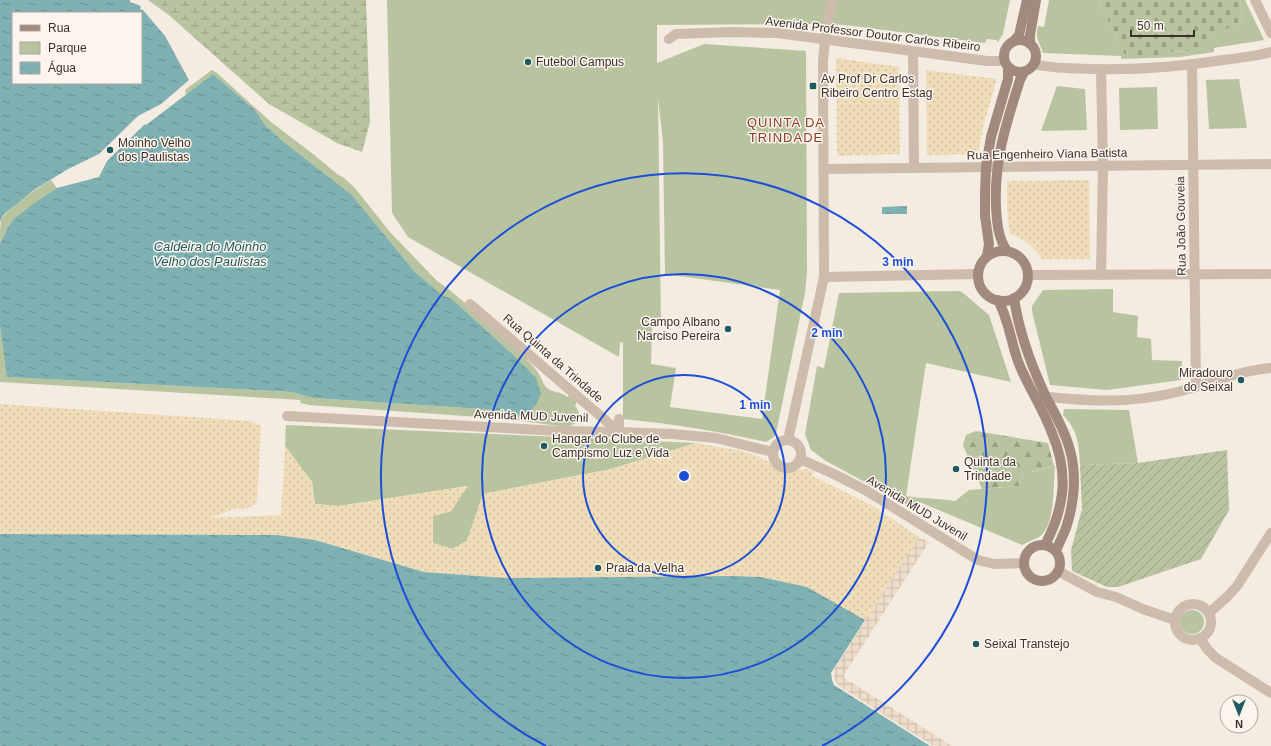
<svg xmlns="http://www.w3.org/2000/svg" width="1271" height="746" font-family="Arial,sans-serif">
<defs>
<pattern id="forest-firs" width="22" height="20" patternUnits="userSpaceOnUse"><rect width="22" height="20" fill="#b8c4a0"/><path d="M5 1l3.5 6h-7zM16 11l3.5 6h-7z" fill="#97a083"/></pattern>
<pattern id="wetland-marsh" width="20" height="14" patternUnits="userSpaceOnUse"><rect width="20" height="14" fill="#b8c4a0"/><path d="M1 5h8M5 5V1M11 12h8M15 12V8" fill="none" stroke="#97a083"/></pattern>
<pattern id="sand-dots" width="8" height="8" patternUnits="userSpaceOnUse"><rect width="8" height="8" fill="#efdcb8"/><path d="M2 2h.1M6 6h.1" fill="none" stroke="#cebd9e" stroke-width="1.8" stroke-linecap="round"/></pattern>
<pattern id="cemetery-stones" width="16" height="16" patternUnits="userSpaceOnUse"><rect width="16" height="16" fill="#b8c4a0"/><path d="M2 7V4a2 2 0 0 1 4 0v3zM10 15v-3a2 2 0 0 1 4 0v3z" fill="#97a083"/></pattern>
<pattern id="garden-furrows" width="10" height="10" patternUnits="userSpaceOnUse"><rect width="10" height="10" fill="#b8c4a0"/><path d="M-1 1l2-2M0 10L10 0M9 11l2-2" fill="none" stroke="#97a083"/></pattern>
<pattern id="plaza-grid" width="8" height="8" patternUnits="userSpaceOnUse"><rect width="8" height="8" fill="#ecdcc8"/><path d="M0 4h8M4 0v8" fill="none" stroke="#cbbdac"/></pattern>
<pattern id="water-ripples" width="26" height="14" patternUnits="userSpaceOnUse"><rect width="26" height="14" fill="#7fb0b2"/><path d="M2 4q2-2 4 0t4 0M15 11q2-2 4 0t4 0" fill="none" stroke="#699091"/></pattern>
</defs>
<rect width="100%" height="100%" fill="#f4ebe1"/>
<g fill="#b8c4a0" fill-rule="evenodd">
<path d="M387,0H1010L1003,34L998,42L996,40L987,39L985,43L845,25L814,24L657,25V63L704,44L806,51L807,273L805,293L776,433L774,437L766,442C718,431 673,424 623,419V343L620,342L619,357L408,237L392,213ZM658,99L663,141L665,274L780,290L762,419L670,407L676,368L651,364L652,325H661Z"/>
<path d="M1049,0H1098L1125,55L1163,54V52L1189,51V48L1242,21L1240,0H1245L1264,40L1214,48V52L1180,57L1121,59V56L1043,53C1039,41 1035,39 1038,26L1044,27Z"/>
<path d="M212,70L217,73L271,122L313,154L337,174L344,178L355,188L390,232L436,280L452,292L526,355L527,360C531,364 536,369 539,374C542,379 543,384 547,388C553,393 561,391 567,397L570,395L577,401L575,406C584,417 579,424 566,427L507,419L309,405L301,403L300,400L0,382V326L8,377L292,392L313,398L498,410L524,417L510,352L452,299L442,295L414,271L352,195L284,142L265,125L255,110L213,74L186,95L185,90Z"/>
<polygon points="1239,79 1247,128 1209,129 1206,80"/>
<polygon points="1057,86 1085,89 1087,130 1041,131"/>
<polygon points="1157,87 1158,129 1120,130 1119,88"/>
<path d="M51,180L57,188L40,199L8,227L0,243C0,236 0,227 1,221C5,209 39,187 51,180Z"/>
<polygon points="1113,289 1113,312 1138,316 1137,337 1151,339 1152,360 1182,361 1181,380 1107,390 1050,385 1032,311 1032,306 1043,290"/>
<path d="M958,291L962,292L989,315L1011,382L926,363L906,496C923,499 939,498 955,501L969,490L1019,486L1023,474L1055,466C1053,485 1056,525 1039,537C1034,540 1027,542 1022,545L917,501L913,508L826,461L811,450L805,434L817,366L824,368L839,293Z"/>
<path d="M1064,409L1129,410L1138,463L1080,465C1079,445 1078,430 1063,415Z"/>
<polygon points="286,425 696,443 611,469 483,494 467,541 452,549 433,543 433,516 451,511 467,486 339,506 315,504 312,482 285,446"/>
<circle cx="1192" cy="622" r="12"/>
</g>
<polygon fill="url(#forest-firs)" points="976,431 1048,443 1054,466 1023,474 1019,486 982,489 963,445 966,435"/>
<polygon fill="url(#wetland-marsh)" points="148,0 366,0 370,122 362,152 337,143 269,104 170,16"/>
<g fill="url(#sand-dots)">
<polygon points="836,58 899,67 900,154 837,156"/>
<polygon points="926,70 997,79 983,127 978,154 927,155"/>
<path d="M1089,180L1090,259H1042C1033,245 1026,240 1010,234L1007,211V181Z"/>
<polygon points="0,404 251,421 261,426 257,502 247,509 233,509 211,518 281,515 285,446 312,482 315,504 339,506 468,486 451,511 433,516 433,543 452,549 467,541 483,494 611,469 696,443 742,451 759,457 771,463 777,470 783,472 792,472 804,469 814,471 812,476 833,486 873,506 919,537 867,618 865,620 807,587 761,577 734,576 504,578 424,572 315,540 277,535 0,534"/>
</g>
<polygon fill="url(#cemetery-stones)" points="1098,0 1240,0 1242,21 1209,38 1210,47 1189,48 1189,51 1163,52 1163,55 1125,55"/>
<polygon fill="url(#garden-furrows)" points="1227,450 1229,510 1201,559 1118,587 1107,587 1072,571 1071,550 1082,509 1080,465 1138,463"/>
<polygon fill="url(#plaza-grid)" points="919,537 929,542 845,673 844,676 846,679 952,746 933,746 839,686 837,684 834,678 835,668"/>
<g fill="url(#water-ripples)" fill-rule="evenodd">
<path d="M0,0H130V2L141,6L140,9L143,10L165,36L189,80L161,104L138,116L99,154L68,169L34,190L4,214L0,222ZM13,13H141V83H13Z"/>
<polygon points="213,74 255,110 265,125 284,142 352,195 414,271 442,295 452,299 510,352 536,378 541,394 535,406 524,417 498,410 313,398 292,392 7,377 0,326 0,243 8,227 15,218 40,199 57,188 99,177 107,161 145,124 146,125"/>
<polygon points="907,206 907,214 882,214 882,207"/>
<polygon points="0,534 277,535 315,540 424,572 505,578 734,576 761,577 807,587 865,620 831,673 832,680 834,685 930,746 0,746"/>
</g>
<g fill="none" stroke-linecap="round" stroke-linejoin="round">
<g stroke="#cdbbac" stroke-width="10">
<polyline points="1255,0 1271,33"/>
<polyline points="669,39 676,34 730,32 777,33 987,61 1004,61"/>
<polyline points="913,52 914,168"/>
<polyline points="1192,64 1196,387"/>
<polyline points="1101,69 1103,166 1101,275"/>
<polyline points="824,169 1271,164"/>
<polyline points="1028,275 1271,274"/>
<polyline points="824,277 978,274"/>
<polyline points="470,304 619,432"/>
<path d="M1039,396C1085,401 1128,404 1173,393C1206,385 1237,371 1271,368"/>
<polyline points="287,416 558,431 619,432 673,434 716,438 773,452"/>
<polyline points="619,432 619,419"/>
<polyline points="788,440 824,277 823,62 825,39 832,0"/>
<circle cx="787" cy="454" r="14"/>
<polyline points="800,459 834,474 867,491 978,560 994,564 1024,563"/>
<polyline points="1200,638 1207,649 1216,658 1271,693"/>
</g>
<g stroke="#cdbbac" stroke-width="10">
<path d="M1034,64C1053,69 1072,68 1092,69C1136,70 1179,67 1223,60C1239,58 1255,56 1271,52"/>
<polyline points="1058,571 1097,592 1116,597 1143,609 1175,620"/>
<circle cx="1193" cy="622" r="18"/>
<polyline points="1209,613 1227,597 1237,586 1271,533"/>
</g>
<g stroke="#a18a7d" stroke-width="10">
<circle cx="1020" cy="56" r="16"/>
<polyline points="1014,41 1019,35 1027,0"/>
<polyline points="1030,44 1030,35 1036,0"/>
<path d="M1007,251C998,238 997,223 996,207C994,160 1006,124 1020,80L1024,72"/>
<circle cx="1003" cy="276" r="25"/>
<polyline points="987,256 989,244 985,216 985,194 986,167 991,137 1008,79 1008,68"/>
<path d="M1014,298C1019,333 1031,365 1046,397C1055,414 1065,431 1070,450C1077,475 1074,504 1066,528C1063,536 1059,543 1056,551"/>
<path d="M998,300C1009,320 1011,343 1019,364C1029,388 1043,409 1052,433C1069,473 1065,507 1045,545"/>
<circle cx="1042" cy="563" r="18"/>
</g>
</g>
<g fill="none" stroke="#1d4ed8" stroke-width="2">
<circle cx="684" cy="476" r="101"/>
<circle cx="684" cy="476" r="202"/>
<path d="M546 746A303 303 0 1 1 822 746"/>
</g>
<g fill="#1f5a5e" stroke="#fbf5ee" stroke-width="1.5">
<circle cx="528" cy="62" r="4"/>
<rect x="809" y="82" width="8" height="8" rx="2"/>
<circle cx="110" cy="150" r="4"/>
<circle cx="728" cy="329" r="4"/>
<circle cx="1241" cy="380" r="4"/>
<circle cx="544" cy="446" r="4"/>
<circle cx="956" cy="469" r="4"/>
<circle cx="598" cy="568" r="4"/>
<circle cx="976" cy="644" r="4"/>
</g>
<g text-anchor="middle" stroke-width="3" stroke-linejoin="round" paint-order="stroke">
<g font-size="12" fill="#3b302b" stroke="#fbf5ee">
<text transform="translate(873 34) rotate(7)" y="4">Avenida Professor Doutor Carlos Ribeiro</text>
<text transform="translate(1047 154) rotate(-1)" y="4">Rua Engenheiro Viana Batista</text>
<text transform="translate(1181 226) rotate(-91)" y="4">Rua João Gouveia</text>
<text transform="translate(553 358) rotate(41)" y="4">Rua Quinta da Trindade</text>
<text transform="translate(531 416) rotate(2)" y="4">Avenida MUD Juvenil</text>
<text transform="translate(917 508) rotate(31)" y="4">Avenida MUD Juvenil</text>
</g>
<g font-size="12" fill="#3b302b" stroke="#fbf5ee" text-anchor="start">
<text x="536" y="66">Futebol Campus</text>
<text x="821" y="83">Av Prof Dr Carlos<tspan x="821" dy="14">Ribeiro Centro Estag</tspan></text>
<text x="118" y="147">Moinho Velho<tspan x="118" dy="14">dos Paulistas</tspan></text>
<text x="720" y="326" text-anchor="end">Campo Albano<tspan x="720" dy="14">Narciso Pereira</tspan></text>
<text x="1233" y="377" text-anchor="end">Miradouro<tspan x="1233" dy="14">do Seixal</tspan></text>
<text x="552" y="443">Hangar do Clube de<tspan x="552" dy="14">Campismo Luz e Vida</tspan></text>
<text x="964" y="466">Quinta da<tspan x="964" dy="14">Trindade</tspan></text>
<text x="606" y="572">Praia da Velha</text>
<text x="984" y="648">Seixal Transtejo</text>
</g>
<g font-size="13" letter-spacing="1" fill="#8c3b22" stroke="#fbf5ee">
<text x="786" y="127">QUINTA DA<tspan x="786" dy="15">TRINDADE</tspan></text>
</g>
<g font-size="13" font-style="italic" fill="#1f5a5e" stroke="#fbf5ee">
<text x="210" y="251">Caldeira do Moinho<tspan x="210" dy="15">Velho dos Paulistas</tspan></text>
</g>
</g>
<circle cx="684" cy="476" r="6" fill="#1d4ed8" stroke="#fbf5ee" stroke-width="2"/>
<g font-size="12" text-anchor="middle" font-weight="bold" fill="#1d4ed8" stroke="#fbf5ee" stroke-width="3" stroke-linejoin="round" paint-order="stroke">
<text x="898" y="266">3 min</text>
<text x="827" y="337">2 min</text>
<text x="755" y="409">1 min</text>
</g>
<rect x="12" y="12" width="130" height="72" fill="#fbf5ee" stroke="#aea6a0"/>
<rect x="20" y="25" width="20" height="6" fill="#a18a7d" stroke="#aea6a0"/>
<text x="48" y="32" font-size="12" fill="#3b302b">Rua</text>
<rect x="20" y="42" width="20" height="12" fill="#b8c4a0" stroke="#aea6a0"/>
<text x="48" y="52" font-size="12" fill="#3b302b">Parque</text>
<rect x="20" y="62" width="20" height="12" fill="url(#water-ripples)" stroke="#aea6a0"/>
<text x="48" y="72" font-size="12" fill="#3b302b">Água</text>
<g transform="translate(1239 714) rotate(180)"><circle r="19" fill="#fbf5ee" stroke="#aea6a0"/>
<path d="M0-3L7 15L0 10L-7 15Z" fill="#1f5a5e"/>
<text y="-6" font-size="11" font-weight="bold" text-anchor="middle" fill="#3b302b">N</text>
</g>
<path d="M1131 30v6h63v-6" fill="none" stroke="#3b302b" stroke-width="2"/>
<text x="1137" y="30" font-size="12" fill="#3b302b" stroke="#fbf5ee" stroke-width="3" paint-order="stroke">50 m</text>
</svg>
